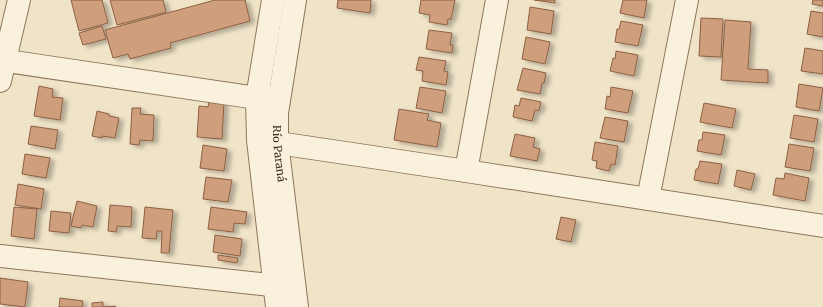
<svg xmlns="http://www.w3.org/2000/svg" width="823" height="307" font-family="Merriweather,serif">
<defs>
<filter id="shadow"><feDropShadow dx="4.5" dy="2.5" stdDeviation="2" flood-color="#0004"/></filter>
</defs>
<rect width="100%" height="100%" fill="#f0e4c8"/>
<g fill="#cf9f7d" stroke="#8d5f41" filter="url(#shadow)">
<polygon points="71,0 102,0 108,23 79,31"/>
<polygon points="110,0 163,0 166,12 117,25"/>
<polygon points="215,0 245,0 250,21 170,43 171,48 130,59 128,54 113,58 105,30"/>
<polygon points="338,0 371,0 370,13 337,8"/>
<polygon points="421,0 455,0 451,19 448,19 447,25 429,22 430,15 419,13"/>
<polygon points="534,0 555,0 555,3"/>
<polygon points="623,0 647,0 644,18 620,13"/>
<polygon points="813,0 823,0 823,6 812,4"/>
<polygon points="530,7 554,11 551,34 527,30"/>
<polygon points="811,11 823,13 823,37 807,34"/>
<polygon points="701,18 723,19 721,57 699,56"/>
<polygon points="725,20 751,22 748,69 768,70 768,83 721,80"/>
<polygon points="621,21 643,25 638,46 615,42 617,29 619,29"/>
<polygon points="102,26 106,39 83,45 79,33"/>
<polygon points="429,30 452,33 450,45 453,45 452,53 426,49"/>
<polygon points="526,37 550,42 545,64 522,59"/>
<polygon points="805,48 823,51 823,74 801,71"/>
<polygon points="616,51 638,55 634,76 610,71 613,58 615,59"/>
<polygon points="419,57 446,61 444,71 448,72 446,85 422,81 423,71 416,70"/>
<polygon points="523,68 546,73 544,83 542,83 540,94 517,90"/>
<polygon points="799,84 823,88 819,111 796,107"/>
<polygon points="39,86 53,89 52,97 63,98 60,120 34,116"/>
<polygon points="420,87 446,91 442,113 416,108"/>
<polygon points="611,87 633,91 628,113 605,109 607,96 610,97"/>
<polygon points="521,98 541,102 539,111 535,110 532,121 513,117 515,105 519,106"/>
<polygon points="209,101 224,102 222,139 197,137 199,106 208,107"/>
<polygon points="704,103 736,109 732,128 700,122"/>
<polygon points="132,108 141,108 140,114 154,115 153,141 140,140 139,145 130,144"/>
<polygon points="399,109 429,114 427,120 441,123 437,147 394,140"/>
<polygon points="97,111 109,114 109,116 119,118 115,138 102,136 102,138 92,136"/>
<polygon points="794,115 818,119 814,142 790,138"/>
<polygon points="605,117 628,121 624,142 600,138"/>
<polygon points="31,126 58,130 55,149 28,144"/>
<polygon points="703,132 725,135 721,155 697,151 699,140 702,140"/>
<polygon points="515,134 535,138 533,147 540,149 537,161 510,156"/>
<polygon points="595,142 618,146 615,165 611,164 609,171 596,168 597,161 592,160"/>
<polygon points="789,144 814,148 810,171 785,167"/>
<polygon points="203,145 227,149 224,171 200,168"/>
<polygon points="25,154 50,158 46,178 22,174"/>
<polygon points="700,161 722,164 718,184 694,180 696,169 698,169"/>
<polygon points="737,170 755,174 751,190 734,186"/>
<polygon points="785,173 809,178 805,201 773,195 776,178 784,179"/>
<polygon points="206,177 232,180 228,202 203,199"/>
<polygon points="18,184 44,189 41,209 15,205"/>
<polygon points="77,201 97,206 93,227 82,225 81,228 71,226"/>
<polygon points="110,205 132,207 131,227 117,226 116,232 108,231"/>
<polygon points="14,207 37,209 34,239 11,236"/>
<polygon points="145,207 173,210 169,253 161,253 162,231 157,231 156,239 142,238"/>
<polygon points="211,207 247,212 245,224 234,223 233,232 208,229"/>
<polygon points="51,211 71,213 69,233 49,231"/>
<polygon points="561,217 576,220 571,242 556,239"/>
<polygon points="215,235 242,239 240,256 213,252"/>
<polygon points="218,255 238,258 237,263 218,260"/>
<polygon points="0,278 28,282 25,307 0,304"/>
<polygon points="60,298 83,301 82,307 59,307"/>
<polygon points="103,302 103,307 115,306 116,307 92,307 92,303"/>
</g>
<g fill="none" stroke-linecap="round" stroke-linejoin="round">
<defs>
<g id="minor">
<polyline points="273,0 257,98 258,140 277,307"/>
<path id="s1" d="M295,0L277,113V142L297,307"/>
<polyline points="0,60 257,98 272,101"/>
<polyline points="0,81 19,0"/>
<polyline points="258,140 466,171 823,226"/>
<polyline points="466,171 497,0"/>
<polyline points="648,199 687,0"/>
<polyline points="0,256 289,287"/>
</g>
</defs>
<use href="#minor" stroke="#8d765c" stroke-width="24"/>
<use href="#minor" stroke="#faf1dc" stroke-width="22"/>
</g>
<g text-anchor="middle" stroke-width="3.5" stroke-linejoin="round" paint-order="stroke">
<g font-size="11" fill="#3d2e20" stroke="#f7eed8">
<text dy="4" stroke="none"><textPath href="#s1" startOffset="155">Río Paraná</textPath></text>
</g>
</g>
</svg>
